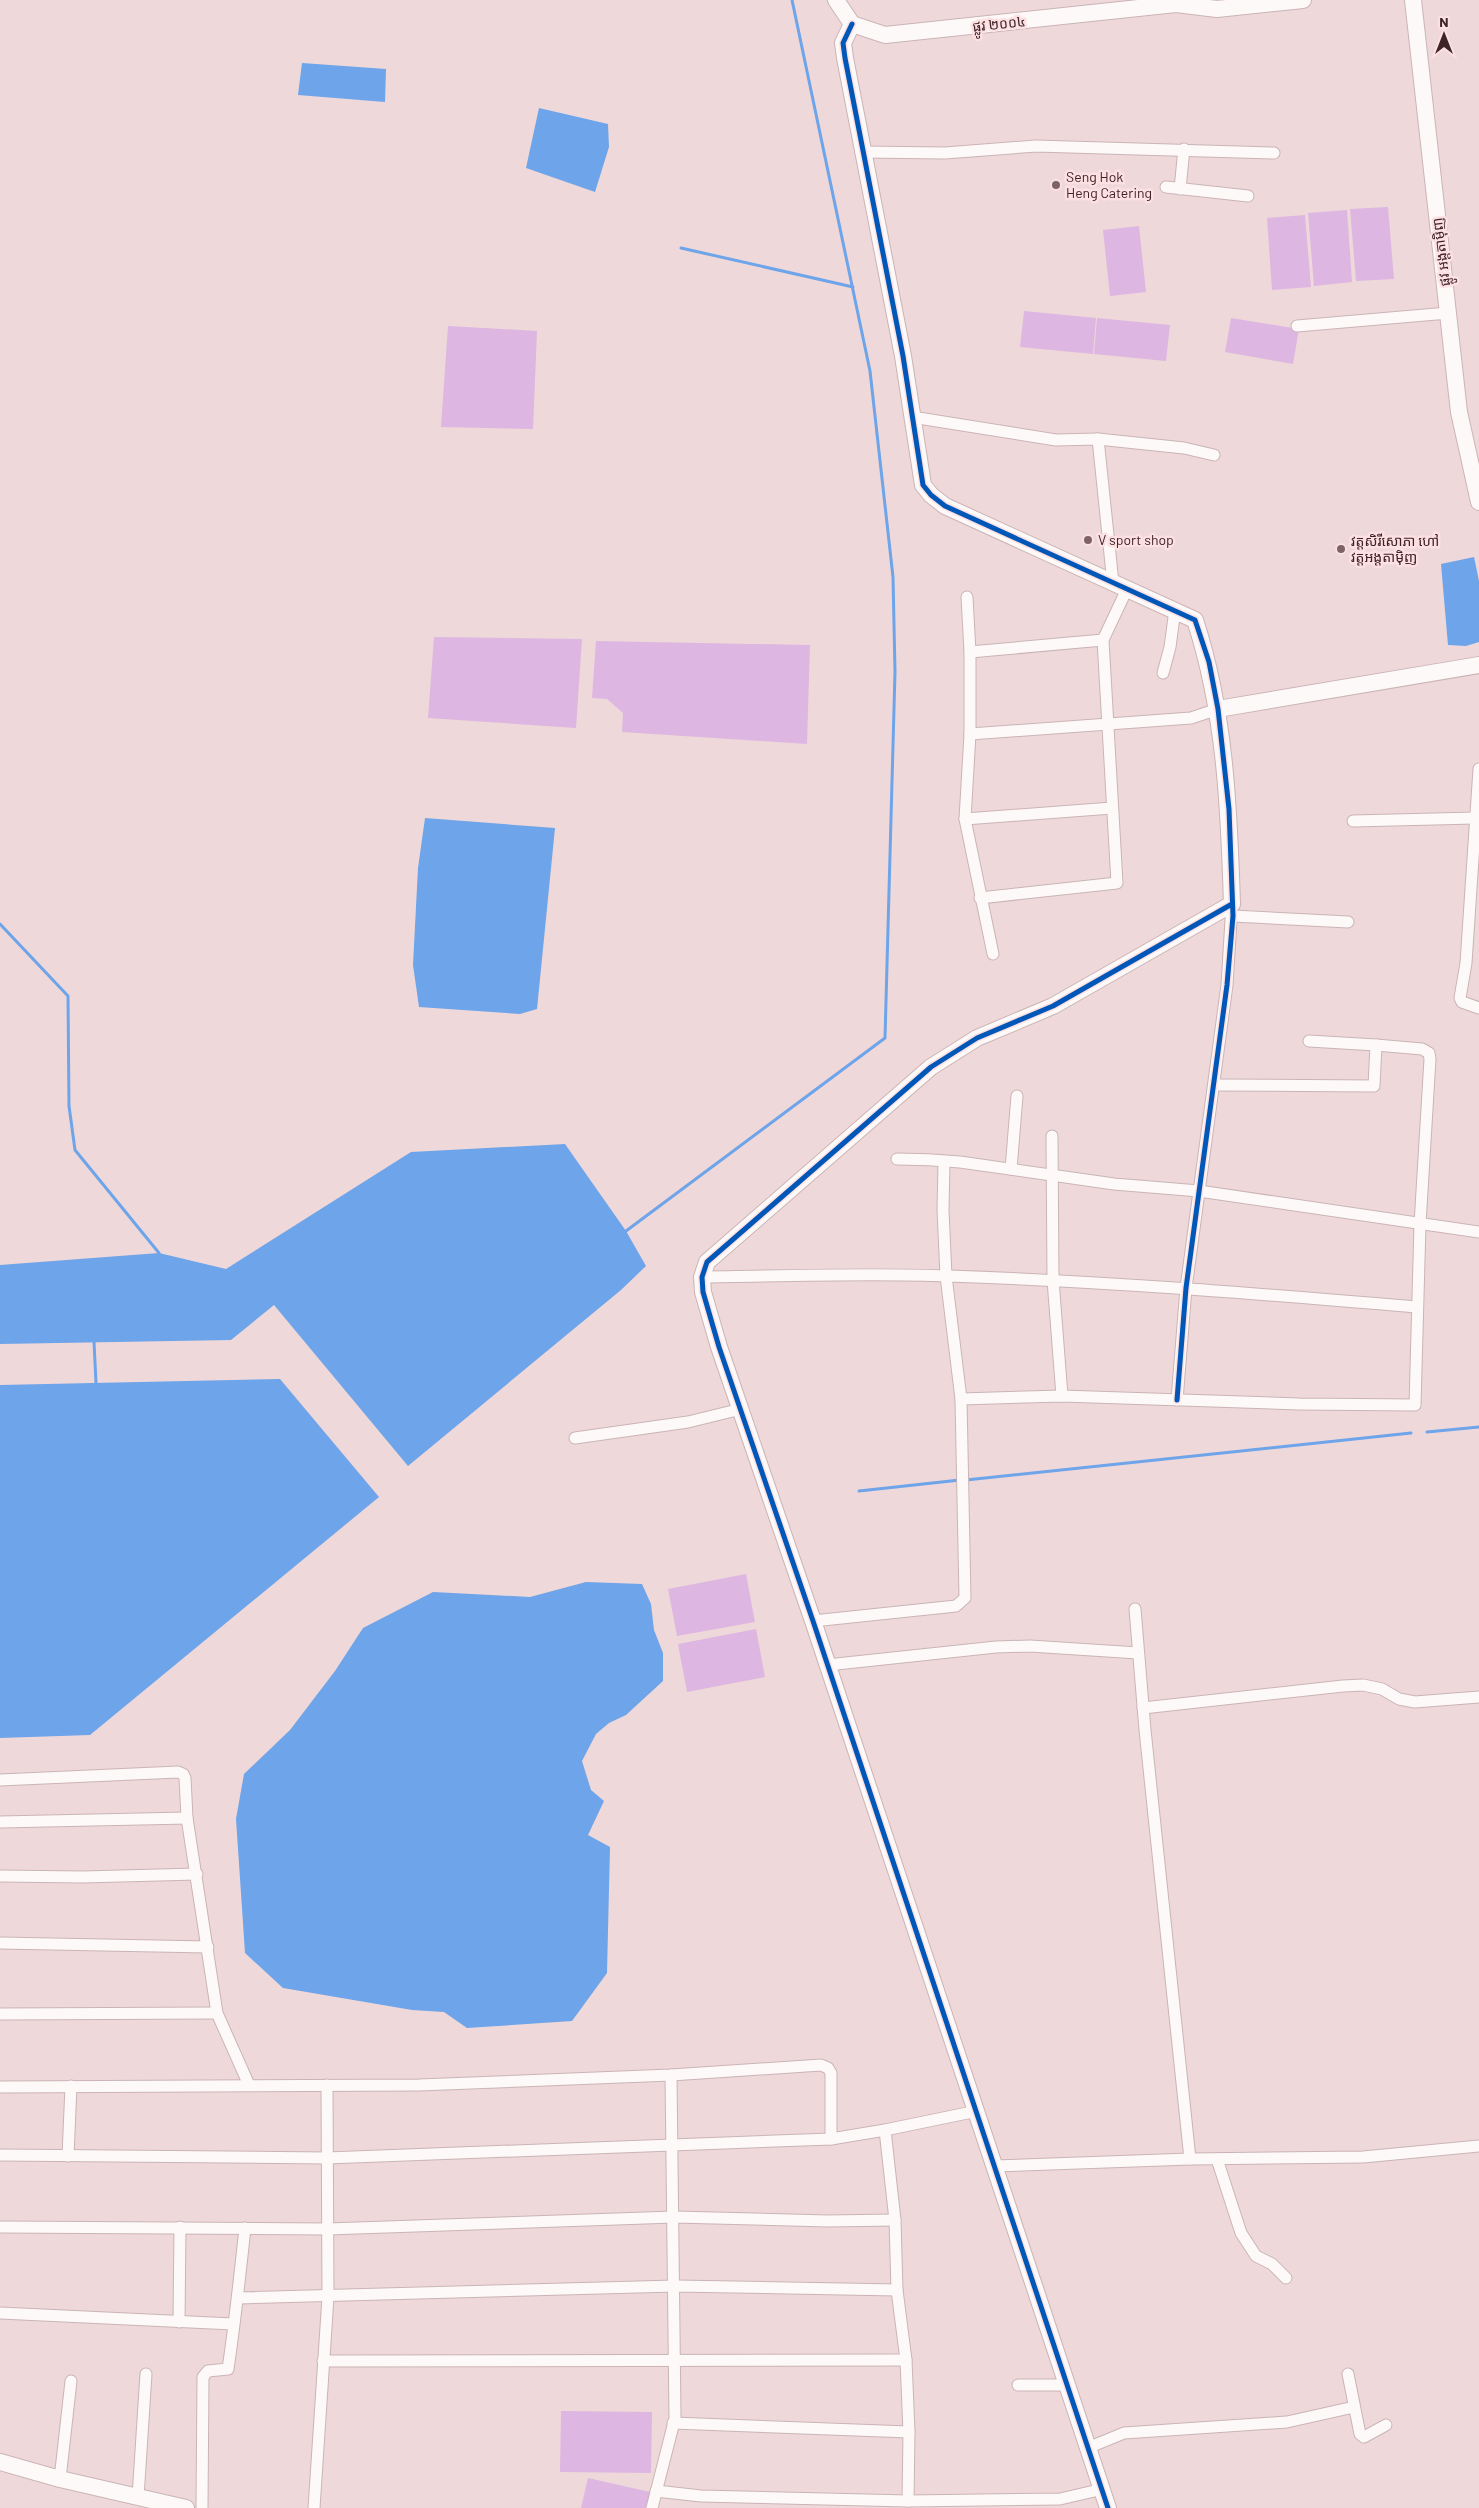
<svg xmlns="http://www.w3.org/2000/svg" width="1479" height="2508" font-family="Barlow,'Noto Sans Khmer',sans-serif">
<rect width="100%" height="100%" fill="#efd8d9"/>
<g fill="#ddb6e1">
<polygon points="1388,207 1394,279 1356,281 1350,209"/>
<polygon points="1347,210 1352,282 1314,286 1308,213"/>
<polygon points="1305,215 1311,287 1272,290 1267,218"/>
<polygon points="1139,226 1146,292 1110,296 1103,230"/>
<polygon points="1024,311 1096,318 1093,354 1020,347"/>
<polygon points="1097,318 1170,325 1166,361 1094,354"/>
<polygon points="1231,318 1299,329 1293,364 1225,352"/>
<polygon points="448,326 537,331 533,429 441,427"/>
<polygon points="434,637 582,639 576,728 428,718"/>
<polygon points="596,641 810,645 807,744 622,732 623,713 607,699 592,698"/>
<polygon points="746,1574 755,1622 677,1636 668,1589"/>
<polygon points="756,1629 765,1677 687,1692 678,1644"/>
<polygon points="561,2411 652,2412 651,2473 560,2472"/>
<polygon points="588,2478 650,2492 646,2508 581,2508"/>
</g>
<g fill="#6ea4e9">
<polygon points="302,63 386,69 385,102 298,95"/>
<polygon points="539,108 608,124 609,147 595,192 526,168"/>
<polygon points="1474,557 1479,581 1479,642 1466,646 1448,645 1441,564"/>
<polygon points="425,818 555,828 537,1009 520,1014 419,1007 413,965 418,868"/>
<polygon points="565,1144 626,1231 646,1266 621,1290 408,1466 274,1305 231,1340 0,1344 0,1265 159,1253 226,1269 411,1152"/>
<polygon points="280,1379 379,1497 90,1735 0,1738 0,1385"/>
<polygon points="586,1582 642,1584 651,1604 654,1630 663,1653 663,1681 626,1715 609,1723 596,1734 582,1761 591,1790 604,1801 588,1835 610,1847 607,1973 572,2021 467,2028 444,2012 412,2010 283,1988 245,1953 236,1819 244,1774 290,1730 335,1671 363,1628 433,1592 530,1597"/>
</g>
<g fill="none" stroke-linecap="round" stroke-linejoin="round">
<g stroke="#6ea4e9" stroke-width="3">
<polyline points="681,248 853,287"/>
<polyline points="0,924 68,996 69,1106 75,1150 159,1253"/>
<polyline points="626,1231 885,1038 895,672 893,577 870,371 792,0"/>
<polyline points="94,1342 96,1383"/>
<polyline points="1427,1432 1479,1427"/>
<polyline points="966,1480 1411,1433"/>
<polyline points="859,1491 960,1480"/>
</g>
<defs>
<g id="street">
<polyline points="861,152 945,153 1036,146 1274,153"/>
<polyline points="1166,187 1248,196"/>
<polyline points="1180,189 1184,149"/>
<polyline points="1297,326 1448,313"/>
<polyline points="912,417 1056,440 1098,439 1184,448 1214,455"/>
<polyline points="1098,439 1113,583"/>
<polyline points="967,597 970,652 970,734 965,819 993,954"/>
<polyline points="970,652 1103,640"/>
<polyline points="1163,673 1170,647 1175,610"/>
<polyline points="970,734 1191,718 1218,709"/>
<polyline points="1479,769 1466,963 1460,998 1462,1002 1479,1008"/>
<polyline points="965,819 1112,808"/>
<polyline points="1353,821 1475,818"/>
<polyline points="980,898 1117,883 1103,640 1127,589"/>
<polyline points="1233,916 1348,922"/>
<polyline points="1214,1085 1374,1086 1376,1045 1309,1041"/>
<polyline points="1052,1136 1053,1280 1062,1396"/>
<path d="M897,1159C919,1159 939,1160 960,1162L1114,1184L1199,1191L1479,1232"/>
<polyline points="1011,1169 1017,1096"/>
<path d="M702,1277C784,1276 867,1273 948,1276C1105,1281 1261,1294 1417,1307"/>
<polyline points="961,1399 1062,1396 1299,1404 1415,1405 1420,1224 1430,1059 1429,1053 1422,1049 1376,1045"/>
<polyline points="1177,1400 1186,1288 1227,985 1232,904"/>
<polyline points="575,1438 688,1422 741,1409"/>
<polyline points="1135,1609 1145,1730 1190,2159"/>
<polyline points="813,1621 956,1606 965,1598 961,1399 946,1276 943,1210 944,1162"/>
<polyline points="827,1665 996,1647 1030,1646 1138,1653"/>
<polyline points="1143,1708 1343,1686 1363,1685 1382,1689 1399,1699 1415,1702 1479,1697"/>
<polyline points="0,1780 178,1772 183,1774 185,1778 187,1818 217,2013 249,2085"/>
<polyline points="0,1822 187,1818"/>
<polyline points="0,1876 83,1877 197,1874"/>
<polyline points="0,1943 208,1947"/>
<polyline points="0,2014 217,2013"/>
<polyline points="0,2087 419,2085 671,2075 821,2065 828,2068 831,2073 831,2139"/>
<polyline points="885,2130 895,2220 897,2290 906,2360 909,2432 908,2501"/>
<polyline points="0,2155 327,2158 831,2139 885,2130 977,2111"/>
<polyline points="68,2156 71,2086"/>
<polyline points="1217,2159 1241,2233 1256,2256 1272,2264 1286,2278"/>
<polyline points="995,2166 1190,2159 1363,2157 1479,2146"/>
<polyline points="0,2227 328,2229 674,2217 828,2221 895,2220"/>
<polyline points="238,2298 675,2286 897,2290"/>
<polyline points="0,2313 233,2324"/>
<polyline points="179,2322 180,2227"/>
<polyline points="323,2361 906,2360"/>
<polyline points="1348,2374 1360,2434 1364,2437 1386,2425"/>
<polyline points="1018,2385 1069,2385"/>
<polyline points="673,2423 909,2432"/>
<polyline points="1090,2447 1124,2433 1287,2422 1354,2407"/>
<polyline points="60,2479 71,2381"/>
<polyline points="656,2491 701,2496 908,2501 1060,2499 1103,2489"/>
<polyline points="138,2497 146,2374"/>
<path d="M202,2508L203,2377L208,2371L228,2369C235,2322 240,2275 245,2228"/>
<polyline points="314,2508 328,2297 327,2085"/>
<polyline points="652,2508 675,2418 671,2075"/>
</g>
<g id="secondary">
<polyline points="836,0 852,24 885,35 1176,4 1217,9 1303,0"/>
<polyline points="1413,0 1459,412 1479,502"/>
<path d="M852,24L843,43L845,58L903,356L923,485L931,495L945,506L1195,620C1225,712 1229,807 1232,904L1053,1006L977,1038L931,1067L707,1262L702,1277L703,1292L719,1347L813,1621L1108,2508"/>
<polyline points="1218,709 1479,665"/>
<polyline points="0,2462 60,2479 186,2508"/>
</g>
</defs>
<use href="#street" stroke="#cbb4b5" stroke-width="13"/>
<use href="#secondary" stroke="#cbb4b5" stroke-width="18"/>
<use href="#street" stroke="#fdf9f9" stroke-width="11"/>
<use href="#secondary" stroke="#fdf9f9" stroke-width="16"/>
<defs>
<g id="cycleway">
<polyline points="852,24 843,43 845,58 903,356 923,485 931,495 945,506 1195,620 1209,662 1218,709 1229,809 1233,916 1227,985 1186,1288 1177,1400"/>
<polyline points="1108,2508 813,1621 719,1347 703,1292 702,1277 707,1262 931,1067 977,1038 1053,1006 1232,904"/>
</g>
</defs>
<use href="#cycleway" stroke="#fde0e1" stroke-width="8"/>
<use href="#cycleway" stroke="#0057b8" stroke-width="5"/>
</g>
<g fill="#7d6365" stroke="#fde0e1" stroke-width="2">
<circle cx="1056" cy="185" r="5"/>
<circle cx="1088" cy="540" r="5"/>
<circle cx="1341" cy="549" r="5"/>
</g>
<g text-anchor="middle" stroke-width="5" stroke-linejoin="round" paint-order="stroke">
<g font-size="14" fill="#3f2427" stroke="#fde0e1">
<text transform="translate(999 24) rotate(-6)" y="5">ផ្លូវ ២០០៤</text>
<text transform="translate(1441 252) rotate(-97)" y="5">ផ្លូវ អង្តតាម៉ិញ</text>
</g>
<g font-size="14" fill="#3f2427" stroke="#fde0e1" text-anchor="start">
<text x="1066" y="182">Seng Hok<tspan x="1066" dy="16">Heng Catering</tspan></text>
<text x="1098" y="545">V sport shop</text>
<text x="1351" y="546">វត្តសិរីសោភា ហៅ<tspan x="1351" dy="16">វត្តអង្តតាម៉ិញ</tspan></text>
</g>
</g>
<g transform="translate(1444 35)" stroke="#fde0e1" stroke-width="4" paint-order="stroke">
<path d="M0-4L9 19L0 12L-9 19Z" fill="#3f2427"/>
<text y="-8" font-size="14" font-weight="bold" text-anchor="middle" fill="#3f2427">N</text>
</g>
</svg>
